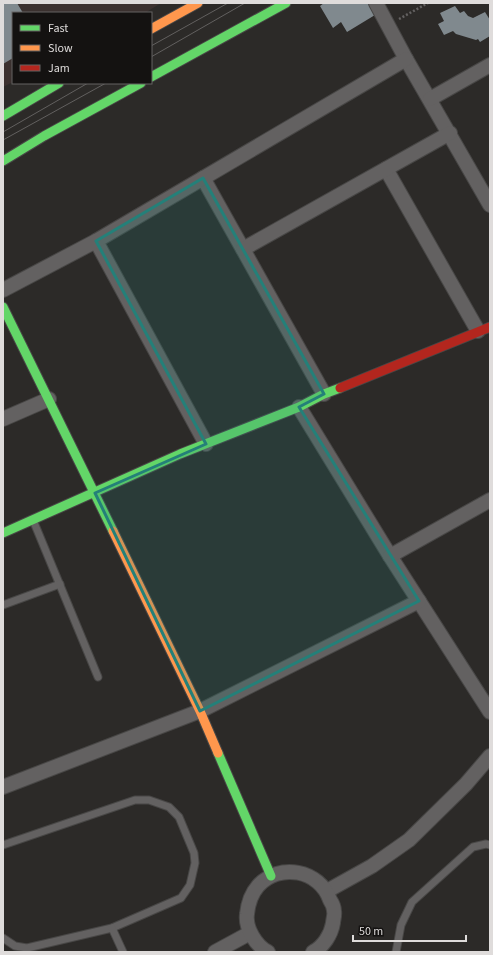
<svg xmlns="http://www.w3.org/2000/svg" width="493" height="955" font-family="'Source Sans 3',sans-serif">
<rect width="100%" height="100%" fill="#2c2a28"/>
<polygon fill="#3b312f" points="3,3 161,3 145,13 13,13 13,82 3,87"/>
<g fill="#80898e">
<polygon points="3,3 17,3 23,13 13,13 13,58 3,64"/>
<polygon points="324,3 368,3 375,15 347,32 341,22 333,28 320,6"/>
<polygon points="455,6 460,13 464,11 468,16 473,18 485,12 490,20 490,36 480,42 478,39 476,40 456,34 453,31 444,35 438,24 444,21 440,13"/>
</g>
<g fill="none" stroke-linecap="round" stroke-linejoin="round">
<defs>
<g id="lane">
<polyline points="33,520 98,677"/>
<polyline points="3,605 60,584"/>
<polyline points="3,845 135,800 149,800 169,807 179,817 194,853 195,863 190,885 181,898 112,928 27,948 15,946 3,938"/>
<polyline points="112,928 123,952"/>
<polyline points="396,952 401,925 412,902 473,847 486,844 490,845"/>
</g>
<g id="street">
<polyline points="376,3 406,59 490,205"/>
<polyline points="430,99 490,65"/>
<polyline points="386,169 478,331"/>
<polyline points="203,178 324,394"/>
<polyline points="96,241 206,444"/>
<polyline points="243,249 450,133"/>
<polyline points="3,290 96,241 406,59"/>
<polyline points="299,407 390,556 490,712"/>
<polyline points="3,419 49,399"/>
<polyline points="390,556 490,500"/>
<polyline points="3,787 200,711 419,601"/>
<polyline points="327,891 372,866 409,840 466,784 490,756"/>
<polyline points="215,952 250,933"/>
<path d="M268,952C256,946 245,928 247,914C248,904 251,894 258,886C279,862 320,870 330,900C332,903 334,908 334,911C335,915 333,920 333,923C331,935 323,947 313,952"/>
</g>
<g id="fast">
<polyline points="151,77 286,3"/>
<polyline points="3,116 59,83"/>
<polyline points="3,161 44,136 141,83"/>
<polyline points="3,307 113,531"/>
<polyline points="3,533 180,454 299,407 324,394 340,388"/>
<polyline points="218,753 271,876"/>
</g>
<g id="slow">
<polyline points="151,29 198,3"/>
<polyline points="113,531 200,711 218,753"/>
</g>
<polyline id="jam" points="340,388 490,327"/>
</defs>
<use href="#lane" stroke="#484746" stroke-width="9"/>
<use href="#street" stroke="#484746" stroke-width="16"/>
<use href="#fast" stroke="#484746" stroke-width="11"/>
<use href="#slow" stroke="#484746" stroke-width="11"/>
<use href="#jam" stroke="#484746" stroke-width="11"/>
<polyline stroke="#646262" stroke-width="2.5" stroke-dasharray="2 2" stroke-linecap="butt" points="399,19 428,3"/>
<use href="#lane" stroke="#636161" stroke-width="7"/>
<use href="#street" stroke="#636161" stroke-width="14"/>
<use href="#fast" stroke="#63d668" stroke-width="9"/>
<use href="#slow" stroke="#ff974d" stroke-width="9"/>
<use href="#jam" stroke="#b3261e" stroke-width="9"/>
<g stroke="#62605f" stroke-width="1">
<polyline points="151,46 228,3"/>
<polyline points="151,57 245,3"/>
<polyline points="3,132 88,83"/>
<polyline points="3,140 106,83"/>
</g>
</g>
<path fill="#248079" fill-opacity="0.2" stroke="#248079" stroke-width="3" stroke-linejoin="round" d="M203,178L324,394L299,407L419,601L200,711L95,493L206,444L96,241Z"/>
<rect width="493" height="955" fill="none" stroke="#dfdcdb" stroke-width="8"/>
<rect x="12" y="12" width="140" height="72" fill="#141211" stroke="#656362"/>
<rect x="20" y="25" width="20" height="6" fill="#63d668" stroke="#656362"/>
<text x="48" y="32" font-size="12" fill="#dfdcdb">Fast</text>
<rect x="20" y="45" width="20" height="6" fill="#ff974d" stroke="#656362"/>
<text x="48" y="52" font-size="12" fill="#dfdcdb">Slow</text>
<rect x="20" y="65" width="20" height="6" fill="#b3261e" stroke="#656362"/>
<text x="48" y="72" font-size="12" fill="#dfdcdb">Jam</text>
<path d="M353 935v6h113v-6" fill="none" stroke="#dfdcdb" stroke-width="2"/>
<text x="359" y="935" font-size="12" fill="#dfdcdb" stroke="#141211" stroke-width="3" paint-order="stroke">50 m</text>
</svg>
